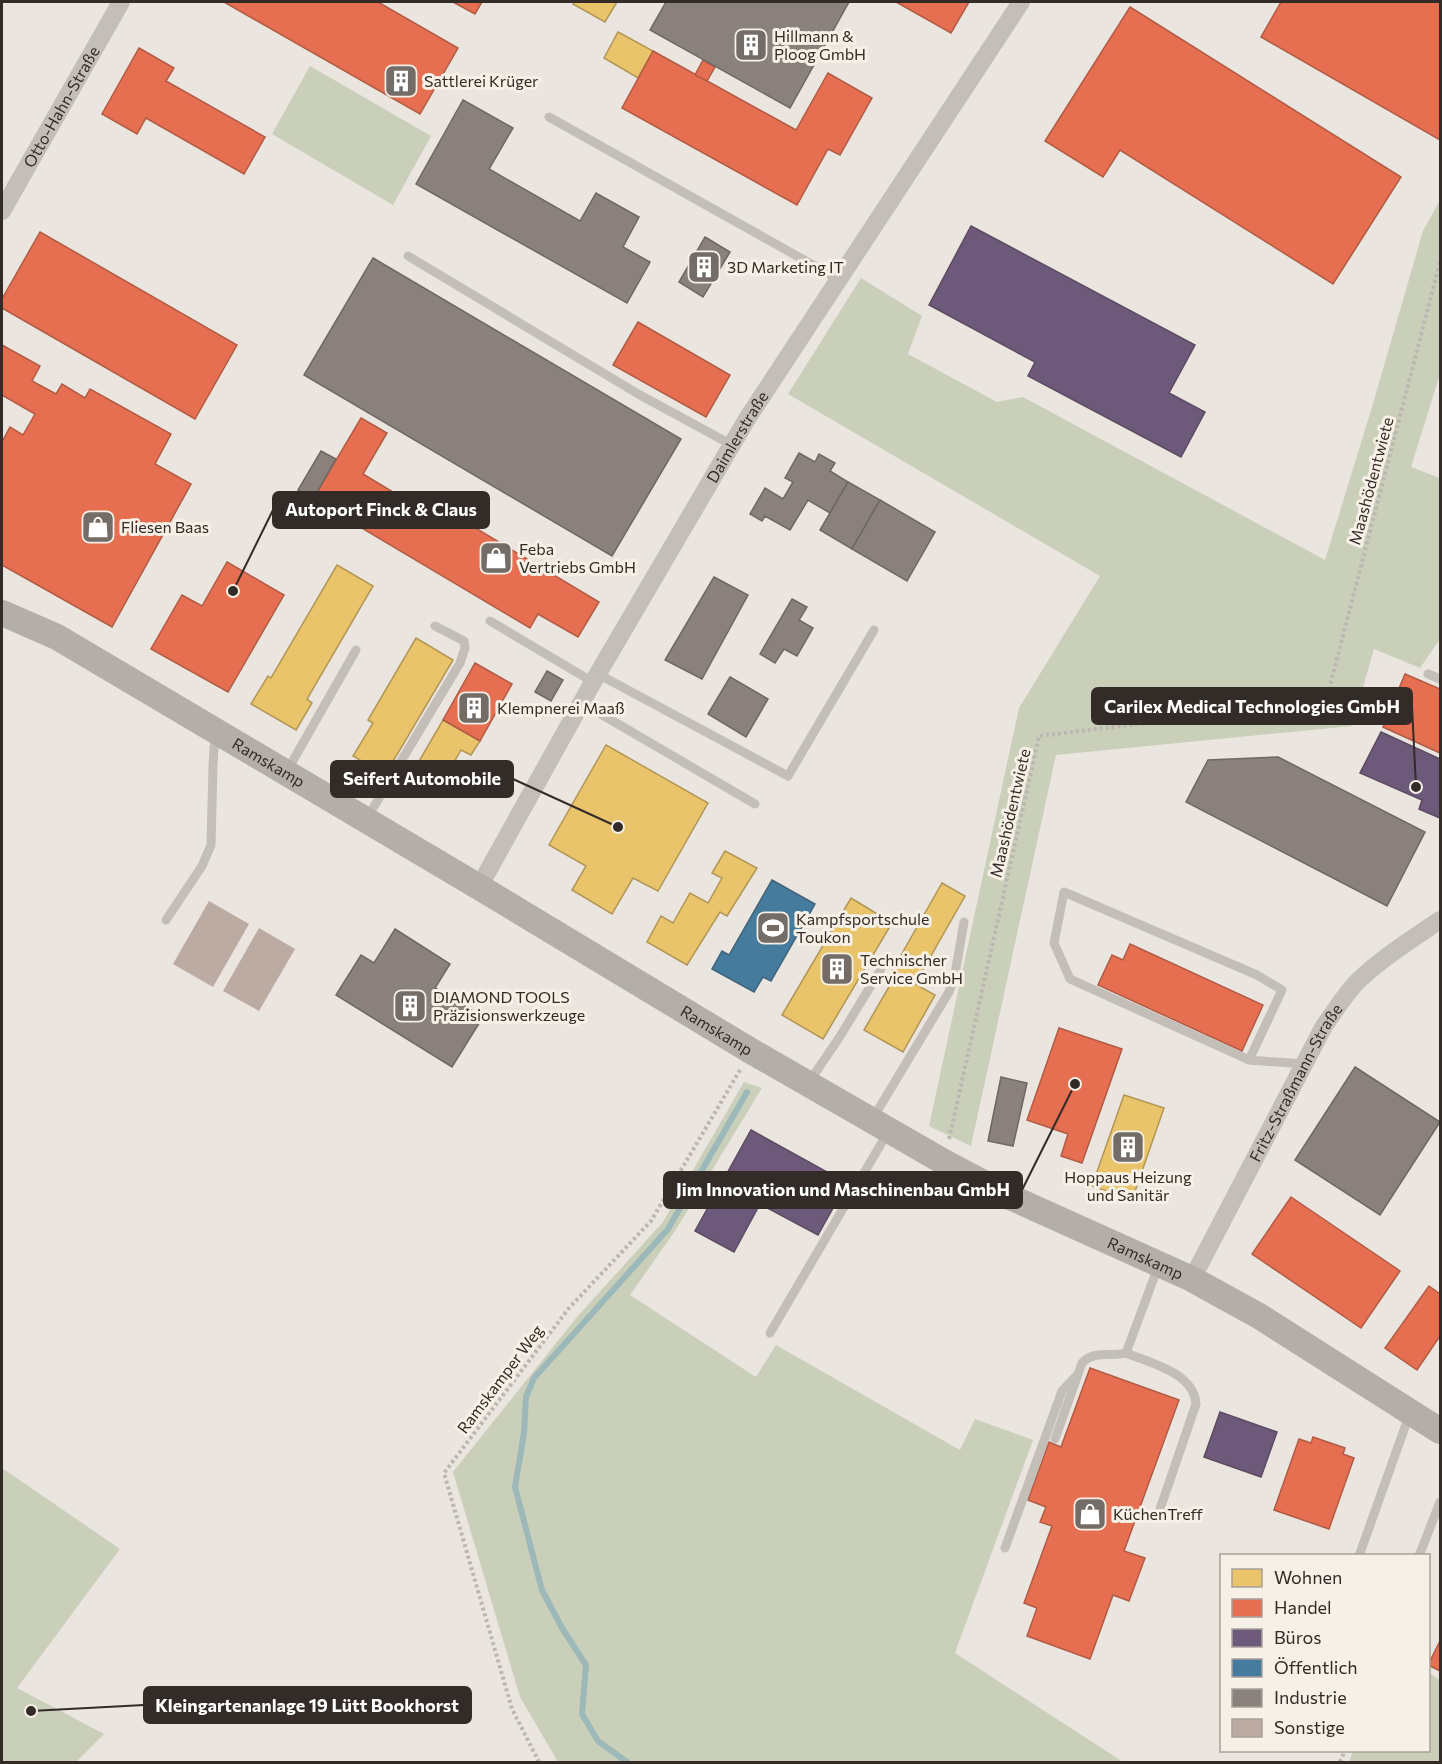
<svg xmlns="http://www.w3.org/2000/svg" width="1442" height="1764" font-family="Commissioner,sans-serif">
<rect width="100%" height="100%" fill="#eae5df"/>
<g fill="#cacfba">
<polygon points="310,66 431,136 393,205 272,134"/>
<polygon points="1440,200 1440,374 1411,467 1440,478 1440,639 1420,668 1374,649 1352,726 1056,755 971,1146 929,1126 1019,708 1100,576 788,394 861,278 922,316 908,354 997,402 1023,397 1325,560 1372,407 1423,231"/>
<polygon points="744,1082 762,1088 675,1231 630,1295 756,1377 776,1345 960,1450 975,1419 1033,1440 955,1653 1123,1762 558,1762 520,1697 453,1472 577,1317 663,1222"/>
<polygon points="2,1468 120,1549 17,1688 104,1734 76,1762 2,1762"/>
<polygon points="1429,1673 1440,1680 1440,1762 1349,1762 1353,1751 1428,1750"/>
</g>
<g fill="#e9c46a" stroke="#b29656" stroke-width="1.5">
<polygon points="575,2 617,2 605,22 573,4"/>
<polygon points="618,32 653,51 638,78 604,58"/>
<polygon points="337,565 373,586 307,699 312,703 296,730 251,704 268,676 271,678"/>
<polygon points="416,638 453,660 385,775 353,756 373,723 368,720"/>
<polygon points="443,720 480,741 471,755 461,750 445,778 418,763"/>
<polygon points="606,745 708,803 658,891 633,878 612,914 572,890 586,866 549,845"/>
<polygon points="725,851 757,868 727,916 720,912 687,965 647,942 661,916 673,923 690,893 708,903 722,878 712,873"/>
<polygon points="942,883 965,896 915,984 935,995 903,1052 864,1030 897,973 892,971"/>
<polygon points="851,898 892,923 823,1039 782,1015"/>
<polygon points="1124,1095 1164,1108 1132,1200 1092,1186"/>
</g>
<g fill="#e76f51" stroke="#b15b44" stroke-width="1.5">
<polygon points="224,2 378,2 458,48 420,114"/>
<polygon points="453,2 482,2 475,14"/>
<polygon points="896,2 969,2 951,33"/>
<polygon points="1281,2 1440,2 1440,140 1261,37"/>
<polygon points="1130,7 1401,177 1333,284 1120,150 1103,177 1045,141"/>
<polygon points="139,48 174,68 166,81 265,137 244,174 146,118 137,134 102,114"/>
<polygon points="653,51 796,130 828,73 872,98 840,155 828,149 797,205 622,108"/>
<polygon points="703,60 715,67 707,81 695,75"/>
<polygon points="40,232 237,345 195,419 2,308 2,299"/>
<polygon points="638,322 730,375 706,417 613,365"/>
<polygon points="2,345 40,366 32,381 56,394 62,384 85,398 90,389 171,434 155,464 191,484 112,627 2,565 2,442 10,427 23,435 35,414 2,395"/>
<polygon points="361,418 387,433 363,474 416,506 422,496 599,602 578,637 538,614 530,628 313,499"/>
<polygon points="227,562 284,595 228,692 151,649 182,595 202,606"/>
<polygon points="475,663 512,684 480,741 443,720"/>
<polygon points="1405,674 1440,689 1440,753 1383,727"/>
<polygon points="1130,944 1263,1005 1242,1051 1098,985 1112,955 1123,960"/>
<polygon points="1059,1028 1122,1049 1082,1163 1061,1156 1068,1134 1027,1120"/>
<polygon points="1291,1197 1400,1271 1361,1328 1252,1254"/>
<polygon points="1429,1286 1440,1294 1440,1336 1417,1370 1385,1348"/>
<polygon points="1090,1368 1179,1400 1124,1551 1145,1558 1129,1601 1113,1595 1090,1659 1027,1636 1037,1608 1024,1603 1052,1526 1040,1522 1046,1507 1028,1500 1049,1442 1061,1447"/>
<polygon points="1313,1437 1345,1448 1343,1454 1354,1458 1329,1529 1274,1510 1299,1439 1311,1443"/>
<polygon points="1440,1641 1440,1671 1428,1665"/>
</g>
<g fill="#6d597a" stroke="#5c4b61" stroke-width="1.5">
<polygon points="971,226 1195,345 1169,393 1205,412 1181,457 1028,376 1035,362 929,305"/>
<polygon points="1381,732 1440,759 1440,818 1419,809 1422,800 1360,773"/>
<polygon points="751,1130 847,1183 818,1235 760,1204 734,1252 695,1231"/>
<polygon points="1220,1412 1277,1432 1261,1477 1204,1457"/>
</g>
<polygon fill="#457b9d" stroke="#40637a" stroke-width="1.5" points="772,880 815,904 771,981 763,977 754,992 712,969 722,951 729,955"/>
<g fill="#8a817c" stroke="#706762" stroke-width="1.5">
<polygon points="666,2 849,2 790,108 650,30"/>
<polygon points="463,100 513,128 489,169 580,221 596,193 639,217 623,247 650,262 627,303 416,184"/>
<polygon points="705,237 730,252 703,297 679,282"/>
<polygon points="373,258 681,439 612,556 304,375"/>
<polygon points="321,451 336,459 313,499 298,490"/>
<polygon points="799,453 815,462 819,454 835,463 830,471 848,482 830,513 808,500 790,530 765,516 762,521 750,514 765,488 783,499 793,482 785,478"/>
<polygon points="848,482 880,500 852,549 820,530"/>
<polygon points="880,500 935,532 907,581 852,549"/>
<polygon points="714,577 748,595 702,679 665,660"/>
<polygon points="792,599 807,607 799,620 813,628 797,656 784,649 775,663 760,654"/>
<polygon points="547,671 563,680 551,701 535,692"/>
<polygon points="730,677 768,699 746,737 708,714"/>
<polygon points="1278,757 1425,832 1387,906 1186,802 1208,760"/>
<polygon points="395,929 450,964 435,988 483,1017 452,1067 336,995 361,955 374,963"/>
<polygon points="1355,1067 1440,1122 1380,1215 1295,1160"/>
<polygon points="1001,1077 1027,1083 1013,1146 988,1141"/>
</g>
<g fill="none" stroke-linecap="round" stroke-linejoin="round">
<polyline stroke="#9cb8b9" stroke-width="6" points="627,1762 598,1741 582,1714 586,1665 562,1628 542,1590 515,1487 524,1433 526,1397 534,1378 668,1229 747,1092"/>
</g>
<g fill="#bcaba2">
<polygon points="209,901 249,924 213,987 173,964"/>
<polygon points="259,928 295,949 259,1011 223,991"/>
</g>
<g fill="none" stroke-linecap="round" stroke-linejoin="round">
<g stroke="#bcb6b1" stroke-width="4" stroke-dasharray="3 3" stroke-linecap="butt">
<polyline points="949,1139 1039,736 1326,701 1440,262"/>
<polyline points="539,1762 512,1709 444,1473 569,1308 651,1221 740,1070"/>
<polyline points="1340,1762 1345,1750"/>
</g>
<g stroke="#c3beb8" stroke-width="9">
<polyline points="549,117 838,279"/>
<polyline points="408,256 640,395 732,445"/>
<polyline points="490,621 593,682"/>
<polyline points="598,674 788,776 874,630"/>
<polyline points="1428,674 1440,679"/>
<polyline points="582,703 755,804"/>
<polyline points="287,771 356,650"/>
<polyline points="367,818 460,663 465,648 464,641 435,626"/>
<polyline points="166,920 202,866 211,845 213,766 214,748 217,735"/>
<polyline points="1249,1060 1282,990 1257,975 1064,892 1054,943 1070,979 1249,1060 1305,1064"/>
<polyline points="809,1082 839,1038 881,969"/>
<polyline points="873,1118 949,992 955,974 964,922"/>
<polyline points="770,1333 888,1132"/>
<path d="M1126,1353C1151,1363 1194,1373 1196,1404L1158,1515"/>
<path d="M1055,1439L1082,1363C1094,1350 1110,1357 1126,1353L1158,1267"/>
<polyline points="1005,1548 1062,1391 1075,1377"/>
<polyline points="1359,1556 1410,1413"/>
<polyline points="1419,1556 1440,1502"/>
</g>
<g stroke="#c3beb8" stroke-width="18">
<path id="s1" d="M2,211L121,2"/>
<path id="s2" d="M479,887L593,682L747,419L1021,2"/>
<path id="s3" d="M1192,1279L1324,1026C1335,1011 1345,994 1358,981C1383,957 1412,939 1440,920"/>
</g>
<path stroke="#b4aea9" stroke-width="26" id="s4" d="M2,613L57,637L479,887L751,1051L944,1162L1010,1197L1192,1279L1259,1316L1440,1431"/>
</g>
<defs>
<symbol id="building-square" viewBox="-11 -11 22 22"><rect x="-9" y="-9" width="18" height="18" rx="4" fill="#736c67" stroke="#f7f0e6"/><path d="M-4-6H4V6H1V3H-1V6H-4ZM-2.5-4.3h1.7v1.8h-1.7ZM.8-4.3h1.7v1.8H.8ZM-2.5-1h1.7V.8h-1.7ZM.8-1h1.7V.8H.8Z" fill="#fff"/></symbol>
<symbol id="shop-square" viewBox="-11 -11 22 22"><rect x="-9" y="-9" width="18" height="18" rx="4" fill="#736c67" stroke="#f7f0e6"/><path d="M-5-2.5h2.3a2.7 3.5 0 0 1 5.4 0H5L5.5 6h-11ZM-1.5-2.5h3a1.5 2.3 0 0 0-3 0Z" fill="#fff"/></symbol>
<symbol id="stadium-square" viewBox="-11 -11 22 22"><rect x="-9" y="-9" width="18" height="18" rx="4" fill="#736c67" stroke="#f7f0e6"/><path d="M0-5a6.5 5 0 1 0 0 10a6.5 5 0 1 0 0-10ZM-3.5-1.8h7v3.6h-7Z" fill="#fff"/></symbol>
</defs>
<g fill-rule="evenodd">
<use href="#building-square" x="732" y="26" width="38" height="38"/>
<use href="#building-square" x="382" y="62" width="38" height="38"/>
<use href="#building-square" x="685" y="248" width="38" height="38"/>
<use href="#shop-square" x="79" y="508" width="38" height="38"/>
<use href="#shop-square" x="477" y="539" width="38" height="38"/>
<use href="#building-square" x="455" y="689" width="38" height="38"/>
<use href="#stadium-square" x="754" y="909" width="38" height="38"/>
<use href="#building-square" x="818" y="950" width="38" height="38"/>
<use href="#building-square" x="391" y="987" width="38" height="38"/>
<use href="#building-square" x="1109" y="1128" width="38" height="38"/>
<use href="#shop-square" x="1071" y="1495" width="38" height="38"/>
</g>
<g text-anchor="middle" stroke-width="6" stroke-linejoin="round" paint-order="stroke">
<g font-size="16" fill="#332b27" stroke="#f7f0e6" text-anchor="start">
<text x="774" y="42">Hillmann &amp;<tspan x="774" dy="18">Ploog GmbH</tspan></text>
<text x="424" y="87">Sattlerei Krüger</text>
<text x="727" y="273">3D Marketing IT</text>
<text x="121" y="533">Fliesen Baas</text>
<text x="519" y="555">Feba<tspan x="519" dy="18">Vertriebs GmbH</tspan></text>
<text x="497" y="714">Klempnerei Maaß</text>
<text x="796" y="925">Kampfsportschule<tspan x="796" dy="18">Toukon</tspan></text>
<text x="860" y="966">Technischer<tspan x="860" dy="18">Service GmbH</tspan></text>
<text x="433" y="1003">DIAMOND TOOLS<tspan x="433" dy="18">Präzisionswerkzeuge</tspan></text>
<text x="1128" y="1183" text-anchor="middle">Hoppaus Heizung<tspan x="1128" dy="18">und Sanitär</tspan></text>
<text x="1113" y="1520">KüchenTreff</text>
</g>
<g font-size="16" fill="#332b27" stroke="#f7f0e6">
<text dy="6" stroke="none"><textPath href="#s1" startOffset="120">Otto-Hahn-Straße</textPath></text>
<text dy="6" stroke="none"><textPath href="#s2" startOffset="519">Daimlerstraße</textPath></text>
<text transform="translate(1371 481) rotate(-75)" y="6">Maashödentwiete</text>
<text dy="6" stroke="none"><textPath href="#s4" startOffset="306">Ramskamp</textPath></text>
<text transform="translate(1010 813) rotate(-77)" y="6">Maashödentwiete</text>
<text dy="6" stroke="none"><textPath href="#s4" startOffset="828">Ramskamp</textPath></text>
<text dy="6" stroke="none"><textPath href="#s3" startOffset="222">Fritz-Straßmann-Straße</textPath></text>
<text dy="6" stroke="none"><textPath href="#s4" startOffset="1314">Ramskamp</textPath></text>
<text transform="translate(500 1379) rotate(-53)" y="6">Ramskamper Weg</text>
</g>
</g>
<path fill="none" stroke="#332b27" stroke-width="2" d="M233 591L273 510M1416 787L1412 706M618 827L513 779M1075 1084L1022 1190M31 1711L144 1705"/>
<g fill="#332b27" stroke="#f7f0e6" stroke-width="2">
<circle cx="233" cy="591" r="6"/>
<circle cx="1416" cy="787" r="6"/>
<circle cx="618" cy="827" r="6"/>
<circle cx="1075" cy="1084" r="6"/>
<circle cx="31" cy="1711" r="6"/>
</g>
<g fill="#332b27" stroke="#332b27" stroke-width="2">
<rect x="273" y="492" width="216" height="36" rx="6"/>
<rect x="1092" y="688" width="320" height="36" rx="6"/>
<rect x="331" y="761" width="182" height="36" rx="6"/>
<rect x="664" y="1172" width="358" height="36" rx="6"/>
<rect x="144" y="1687" width="327" height="36" rx="6"/>
</g>
<g font-size="18" text-anchor="middle" font-weight="bold" fill="#fff">
<text x="381" y="516">Autoport Finck &amp; Claus</text>
<text x="1252" y="713">Carilex Medical Technologies GmbH</text>
<text x="422" y="785">Seifert Automobile</text>
<text x="843" y="1196">Jim Innovation und Maschinenbau GmbH</text>
<text x="307" y="1712">Kleingartenanlage 19 Lütt Bookhorst</text>
</g>
<rect width="1442" height="1764" fill="none" stroke="#332b27" stroke-width="6"/>
<rect x="1220" y="1554" width="210" height="198" fill="#f7f0e6" stroke="#a9a19a" stroke-width="1.5"/>
<rect x="1232" y="1569" width="30" height="18" fill="#e9c46a" stroke="#a9a19a" stroke-width="1.5"/>
<text x="1274" y="1584" font-size="18" fill="#332b27">Wohnen</text>
<rect x="1232" y="1599" width="30" height="18" fill="#e76f51" stroke="#a9a19a" stroke-width="1.5"/>
<text x="1274" y="1614" font-size="18" fill="#332b27">Handel</text>
<rect x="1232" y="1629" width="30" height="18" fill="#6d597a" stroke="#a9a19a" stroke-width="1.5"/>
<text x="1274" y="1644" font-size="18" fill="#332b27">Büros</text>
<rect x="1232" y="1659" width="30" height="18" fill="#457b9d" stroke="#a9a19a" stroke-width="1.5"/>
<text x="1274" y="1674" font-size="18" fill="#332b27">Öffentlich</text>
<rect x="1232" y="1689" width="30" height="18" fill="#8a817c" stroke="#a9a19a" stroke-width="1.5"/>
<text x="1274" y="1704" font-size="18" fill="#332b27">Industrie</text>
<rect x="1232" y="1719" width="30" height="18" fill="#bcaba2" stroke="#a9a19a" stroke-width="1.5"/>
<text x="1274" y="1734" font-size="18" fill="#332b27">Sonstige</text>
</svg>
